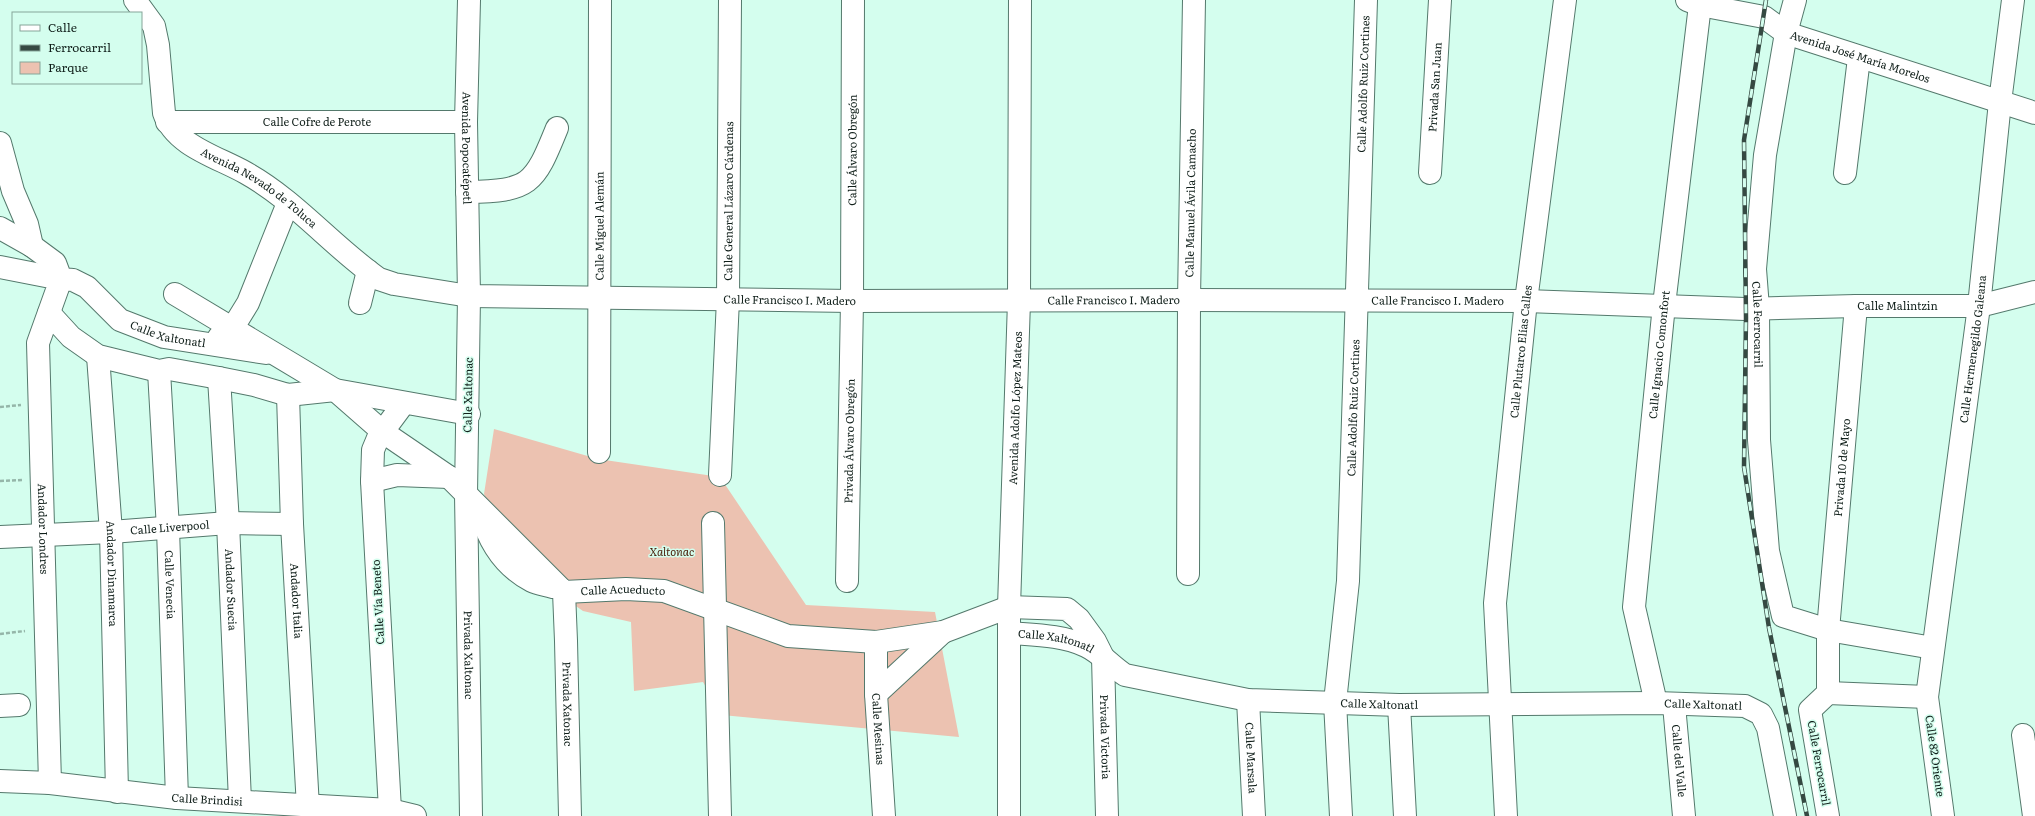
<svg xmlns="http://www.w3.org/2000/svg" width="2035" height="816" font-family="Literata,serif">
<rect width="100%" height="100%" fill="#d4feee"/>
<polygon fill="#ecc2b1" points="494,429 598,459 720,477 806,605 935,612 959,737 722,715 703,682 634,691 631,622 583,611 513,562 484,494"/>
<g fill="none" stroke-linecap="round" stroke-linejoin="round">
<defs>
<g id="minor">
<path id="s1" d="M135,0L154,26L158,45L164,113C175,146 218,157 246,173C296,201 333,247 379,279L394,284L469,296L852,301L1189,300L1526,301L1745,309L1856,306H1979L2035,292"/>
<path id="s2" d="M469,0L466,122L469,296L466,494L471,816"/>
<path id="s3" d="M1687,0L1700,5L1764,17L1786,33L2035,113"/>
<path id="s4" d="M1795,0L1786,33L1765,155L1755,269L1758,308L1759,440L1768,551L1783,616L1828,630L1933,648"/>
<path id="s5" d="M167,122H466"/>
<polyline points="0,143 13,191 27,224 32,246"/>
<path id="s6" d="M1430,173L1440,0"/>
<polyline points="1845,173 1859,58"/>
<path d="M467,192C530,191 534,185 557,128"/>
<path id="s7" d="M0,228L32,246L55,263L61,279L73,280L87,287L120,320L164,337L266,353"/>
<path id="s8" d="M0,267L61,279L38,343L50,783"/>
<path id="s9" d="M175,294L335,390L383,432L449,477L564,592L626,589L664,591L788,636L876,642L943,632L1009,607L1067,609L1079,619L1095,641L1103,657L1107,816"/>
<polyline points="360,303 368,271"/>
<polyline points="49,313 71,337 98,356 159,371 169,369 219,378 254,385 288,395 335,390 469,414"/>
<polyline points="219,337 232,329 248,303 288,203"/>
<path id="s10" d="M98,356L111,532L117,792"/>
<path id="s11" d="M159,371L168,529L177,798"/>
<path id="s12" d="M219,378L228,523L240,801"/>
<path id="s13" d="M288,395L292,524L308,807"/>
<path id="s14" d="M599,452L600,0"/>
<path id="s15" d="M720,475L728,299L730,0"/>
<polyline points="372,481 397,475 449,477"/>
<path d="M481,514C489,542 505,567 532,581C538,584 547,585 553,587"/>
<polyline points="713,523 720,816"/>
<path id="s16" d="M0,537L111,532L228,523L292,524"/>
<path id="s17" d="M1188,574L1189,300L1194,0"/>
<path id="s18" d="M847,581L852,301L853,0"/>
<path id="s19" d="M564,592L566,641L570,816"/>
<path id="s20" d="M1010,633C1035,635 1062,635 1086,646C1101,653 1111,666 1125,675L1248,700L1399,705L1656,703L1745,706L1761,714L1768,728L1785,816"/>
<path id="s21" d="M876,642V694L884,816"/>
<path id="s22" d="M1828,693V630L1856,306"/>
<polyline points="876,694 943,632"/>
<path id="s23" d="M1248,700L1254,816"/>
<path id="s24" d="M1656,703L1634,607L1664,305L1700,5"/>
<polyline points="1399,705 1405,816"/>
<path id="s25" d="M1674,705L1684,816"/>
<polyline points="0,706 19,705"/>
<polyline points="2023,735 2034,816"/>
<path id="s26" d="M0,781L50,783L177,798L390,810L415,816"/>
<polyline points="390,810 372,481 373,450 378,438 404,403"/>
<path id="s27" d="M1009,816V607L1019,301L1020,0"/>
<path id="s28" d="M1341,816L1335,702L1348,581L1366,0"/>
<path id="s29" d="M1506,816L1495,603L1526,301L1565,0"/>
<polyline points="1828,816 1810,710 1828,693 1927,697"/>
<path id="s30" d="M1943,816L1927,697L1979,306L2000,102L2013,0"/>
</g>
</defs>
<use href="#minor" stroke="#54796c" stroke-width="24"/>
<g stroke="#95b6a9" stroke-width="2.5" stroke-dasharray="4 2" stroke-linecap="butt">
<polyline points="0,407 21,405"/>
<polyline points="0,481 24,480"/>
<polyline points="0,634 25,631"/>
</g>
<use href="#minor" stroke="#fff" stroke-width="22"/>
<defs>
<polyline id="rail" points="1766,0 1744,140 1746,318 1744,467 1769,628 1807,816"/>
</defs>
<use href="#rail" stroke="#354942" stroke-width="4.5"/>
<use href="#rail" stroke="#d4feee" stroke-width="3" stroke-dasharray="9" stroke-linecap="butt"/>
</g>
<g text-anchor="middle" stroke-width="3" stroke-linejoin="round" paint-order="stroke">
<g font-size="11" fill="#101f1a" stroke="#d4feee">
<text dy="4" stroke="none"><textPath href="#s3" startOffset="184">Avenida José María Morelos</textPath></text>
<text dy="4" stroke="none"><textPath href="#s28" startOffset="733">Calle Adolfo Ruiz Cortines</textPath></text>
<text dy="4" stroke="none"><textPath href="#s6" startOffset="86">Privada San Juan</textPath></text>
<text dy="4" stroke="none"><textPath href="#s5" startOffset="150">Calle Cofre de Perote</textPath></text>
<text dy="4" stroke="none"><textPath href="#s2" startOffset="148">Avenida Popocatépetl</textPath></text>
<text dy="4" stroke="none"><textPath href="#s18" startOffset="431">Calle Álvaro Obregón</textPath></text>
<text dy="4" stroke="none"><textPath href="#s1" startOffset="243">Avenida Nevado de Toluca</textPath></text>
<text dy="4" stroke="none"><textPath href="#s15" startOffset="274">Calle General Lázaro Cárdenas</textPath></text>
<text dy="4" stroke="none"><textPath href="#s17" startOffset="371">Calle Manuel Ávila Camacho</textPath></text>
<text dy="4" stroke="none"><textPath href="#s14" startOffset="226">Calle Miguel Alemán</textPath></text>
<text dy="4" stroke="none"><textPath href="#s1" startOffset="807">Calle Francisco I. Madero</textPath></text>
<text dy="4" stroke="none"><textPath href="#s1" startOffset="1131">Calle Francisco I. Madero</textPath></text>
<text dy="4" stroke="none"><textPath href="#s1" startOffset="1455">Calle Francisco I. Madero</textPath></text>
<text dy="4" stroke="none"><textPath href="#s1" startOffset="1915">Calle Malintzin</textPath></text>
<text dy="4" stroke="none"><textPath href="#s4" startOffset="328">Calle Ferrocarril</textPath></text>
<text dy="4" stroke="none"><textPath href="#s7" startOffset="207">Calle Xaltonatl</textPath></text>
<text dy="4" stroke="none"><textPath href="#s30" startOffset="471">Calle Hermenegildo Galeana</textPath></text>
<text dy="4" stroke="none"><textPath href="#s29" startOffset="466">Calle Plutarco Elías Calles</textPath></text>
<text dy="4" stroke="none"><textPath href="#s24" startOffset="352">Calle Ignacio Comonfort</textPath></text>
<text transform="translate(468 395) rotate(-89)" y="4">Calle Xaltonac</text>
<text dy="4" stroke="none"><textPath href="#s27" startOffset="408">Avenida Adolfo López Mateos</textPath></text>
<text dy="4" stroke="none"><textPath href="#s28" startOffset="409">Calle Adolfo Ruiz Cortines</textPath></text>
<text dy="4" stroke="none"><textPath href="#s18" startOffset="140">Privada Álvaro Obregón</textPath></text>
<text dy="4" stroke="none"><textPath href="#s22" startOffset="226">Privada 10 de Mayo</textPath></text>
<text dy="4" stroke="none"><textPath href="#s16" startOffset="170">Calle Liverpool</textPath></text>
<text dy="4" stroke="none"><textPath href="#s8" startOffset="316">Andador Londres</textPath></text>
<text dy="4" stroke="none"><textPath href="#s10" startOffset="218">Andador Dinamarca</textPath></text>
<text dy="4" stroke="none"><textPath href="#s11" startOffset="214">Calle Venecia</textPath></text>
<text dy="4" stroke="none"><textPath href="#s12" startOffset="212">Andador Suecia</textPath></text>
<text dy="4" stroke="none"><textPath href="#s9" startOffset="552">Calle Acueducto</textPath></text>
<text dy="4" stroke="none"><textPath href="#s13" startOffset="206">Andador Italia</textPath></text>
<text transform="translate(378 602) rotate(-93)" y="4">Calle Vía Beneto</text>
<text dy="4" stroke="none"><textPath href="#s20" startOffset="47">Calle Xaltonatl</textPath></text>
<text dy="4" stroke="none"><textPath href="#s2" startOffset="655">Privada Xaltonac</textPath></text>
<text dy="4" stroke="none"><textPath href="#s20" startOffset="383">Calle Xaltonatl</textPath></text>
<text dy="4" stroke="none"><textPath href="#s19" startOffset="112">Privada Xatonac</textPath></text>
<text dy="4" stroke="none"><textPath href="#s20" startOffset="707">Calle Xaltonatl</textPath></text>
<text dy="4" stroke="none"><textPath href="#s21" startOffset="87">Calle Mesinas</textPath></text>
<text dy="4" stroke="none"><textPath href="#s9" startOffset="1150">Privada Victoria</textPath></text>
<text transform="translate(1935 756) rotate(82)" y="4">Calle 82 Oriente</text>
<text dy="4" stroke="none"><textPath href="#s23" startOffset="58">Calle Marsala</textPath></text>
<text dy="4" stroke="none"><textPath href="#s25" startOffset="56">Calle del Valle</textPath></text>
<text transform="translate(1819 763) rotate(80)" y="4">Calle Ferrocarril</text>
<text dy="4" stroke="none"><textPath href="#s26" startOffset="208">Calle Brindisi</textPath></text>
</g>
<g font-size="11" font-style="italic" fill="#4a1d09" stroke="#d4feee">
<text x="672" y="556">Xaltonac</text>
</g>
</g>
<rect x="12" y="12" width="130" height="72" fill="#d4feee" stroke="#86a599"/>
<rect x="20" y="25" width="20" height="6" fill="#ffffff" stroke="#86a599"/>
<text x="48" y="32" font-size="12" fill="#101f1a">Calle</text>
<rect x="20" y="45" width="20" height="6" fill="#354942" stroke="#86a599"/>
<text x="48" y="52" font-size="12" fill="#101f1a">Ferrocarril</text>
<rect x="20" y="62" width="20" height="12" fill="#ecc2b1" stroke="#86a599"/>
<text x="48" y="72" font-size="12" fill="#101f1a">Parque</text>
</svg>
